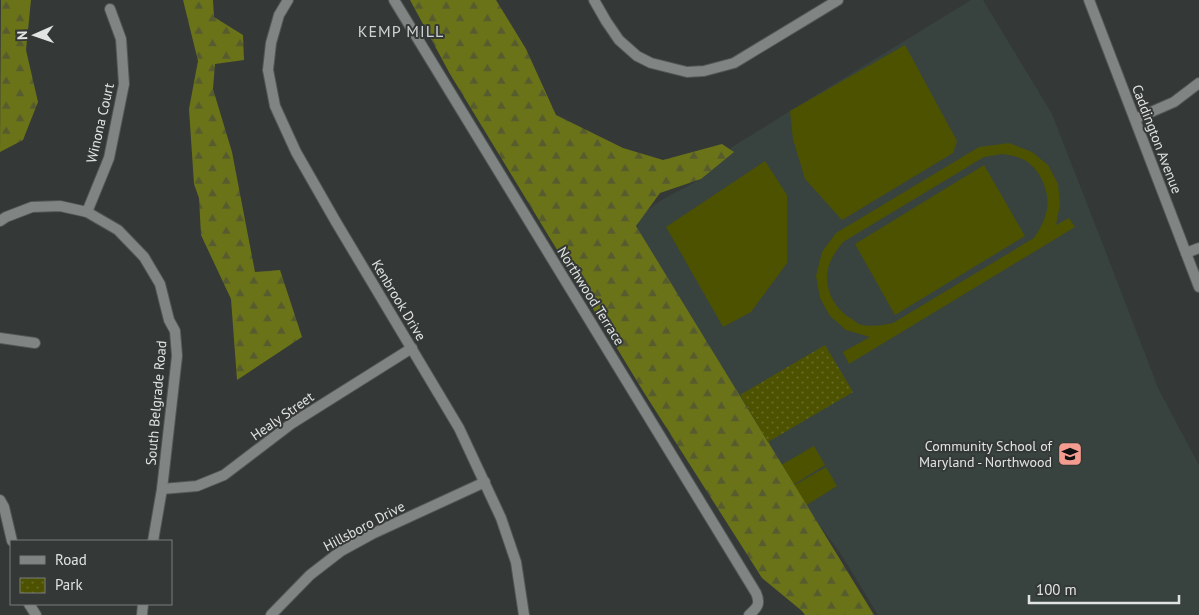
<svg xmlns="http://www.w3.org/2000/svg" width="1199" height="615" font-family="'PT Sans',sans-serif">
<defs>
<pattern id="forest-firs" width="22" height="20" patternUnits="userSpaceOnUse" patternTransform="scale(1.25)"><rect width="22" height="20" fill="#6a7318"/><path d="M5 1l3.5 6h-7zM16 11l3.5 6h-7z" fill="#575c2e"/></pattern>
<pattern id="park-dots" width="8" height="8" patternUnits="userSpaceOnUse" patternTransform="scale(1.25)"><rect width="8" height="8" fill="#4c5200"/><path d="M2 2h.1M6 6h.1" fill="none" stroke="#666b25" stroke-width="1.8" stroke-linecap="round"/></pattern>
</defs>
<rect width="100%" height="100%" fill="#343836"/>
<polygon fill="#38433f" points="971,0 983,0 1052,114 1100,237 1159,390 1199,465 1199,615 878,615 841,554 805,506 636,231 642,214 663,199 701,179 732,147 790,111"/>
<g fill="#4c5200" fill-rule="evenodd">
<polygon points="905,45 957,141 953,153 842,220 805,179 793,139 790,111"/>
<path d="M1009,143L1032,152L1048,165L1058,184L1060,204L1056,225L1069,218L1075,227L849,364L843,352L870,337L846,330L830,316L820,298L816,276L822,252L836,233L979,147ZM1002,154C1007,155 1012,155 1017,157C1038,163 1050,189 1047,209C1045,220 1040,229 1034,238L893,323C883,325 873,327 862,325C858,324 855,321 852,319C834,309 824,289 828,269C830,259 837,250 843,242L984,157Z"/>
<polygon points="765,161 787,195 787,263 751,312 723,327 666,227"/>
<polygon points="984,165 1025,236 895,315 855,244"/>
<polygon points="814,446 825,465 793,485 781,465"/>
<polygon points="826,467 837,486 805,506 793,486"/>
</g>
<g fill="url(#forest-firs)">
<polygon points="1,0 31,0 26,50 38,102 23,140 0,152"/>
<polygon points="183,0 213,0 214,17 243,35 244,60 215,64 213,89 232,152 255,272 280,270 302,337 237,380 231,299 201,235 199,198 194,184 189,109 198,61"/>
<polygon points="410,0 496,0 526,49 556,115 623,148 663,160 722,144 734,152 701,179 660,193 636,226 874,615 805,615 802,611 762,578 643,391 450,74"/>
</g>
<polygon fill="url(#park-dots)" points="825,345 853,392 768,442 740,395"/>
<g fill="none" stroke-linecap="round" stroke-linejoin="round">
<defs>
<g id="minor">
<polyline points="288,0 279,15 271,43 268,70 275,106 296,152 336,222 459,428 501,518 516,562 524,615"/>
<path d="M394,0L756,593C761,604 757,608 749,615"/>
<polyline points="594,0 606,21 619,40 637,56 651,63 687,72 704,71 734,63 838,0"/>
<polyline points="1089,0 1199,287"/>
<polyline points="1135,119 1174,102 1199,83"/>
<polyline points="87,212 109,158 124,84 121,39 110,9"/>
<polyline points="0,221 6,217 32,207 60,206 87,212 118,230 144,257 160,284 169,320 175,331 177,356 162,489 153,541"/>
<polyline points="1186,253 1199,248"/>
<polyline points="0,338 35,343"/>
<polyline points="162,489 197,486 224,475 291,424 412,348"/>
<polyline points="0,500 4,507 12,541"/>
<polyline points="29,604 36,615"/>
<polyline points="142,615 143,604"/>
<polyline points="271,615 310,575 341,551 372,534 485,482"/>
</g>
</defs>
<use href="#minor" stroke="#525655" stroke-width="12"/>
<use href="#minor" stroke="#808483" stroke-width="10"/>
</g>
<defs>
<symbol id="school-square" viewBox="-11 -11 22 22"><rect x="-9" y="-9" width="18" height="18" rx="4" fill="#f59c91" stroke="#343836"/><path d="M0-5L7-2L0 1L-7-2ZM-4 1L0 2.5L4 1V4Q0 6-4 4Z" fill="#111"/></symbol>
</defs>
<g fill-rule="evenodd">
<use href="#school-square" x="1056" y="440" width="28" height="28"/>
</g>
<g text-anchor="middle" stroke-width="4" stroke-linejoin="round" paint-order="stroke">
<g font-size="14" fill="#e1e4e3" stroke="#343836">
<text transform="translate(100 123) rotate(-77)" y="5">Winona Court</text>
<text transform="translate(1157 139) rotate(69)" y="5">Caddington Avenue</text>
<text transform="translate(591 296) rotate(58)" y="5">Northwood Terrace</text>
<text transform="translate(399 300) rotate(59)" y="5">Kenbrook Drive</text>
<text transform="translate(156 403) rotate(-85)" y="5">South Belgrade Road</text>
<text transform="translate(282 416) rotate(-35)" y="5">Healy Street</text>
<text transform="translate(364 526) rotate(-28)" y="5">Hillsboro Drive</text>
</g>
<g font-size="14" fill="#e1e4e3" stroke="#343836" text-anchor="end">
<text x="1052" y="451">Community School of<tspan x="1052" dy="16">Maryland - Northwood</tspan></text>
</g>
<g font-size="16" letter-spacing="1" fill="#cfd3d2" stroke="#343836">
<text x="401" y="37">KEMP MILL</text>
</g>
</g>
<rect x="10" y="540" width="162" height="65" fill="#343836" stroke="#797d7b"/>
<rect x="20" y="556" width="25" height="8" fill="#808483" stroke="#797d7b"/>
<text x="55" y="565" font-size="15" fill="#e1e4e3">Road</text>
<rect x="20" y="578" width="25" height="15" fill="url(#park-dots)" stroke="#797d7b"/>
<text x="55" y="590" font-size="15" fill="#e1e4e3">Park</text>
<g transform="translate(35 35) rotate(268)" stroke="#343836" stroke-width="4" paint-order="stroke">
<path d="M0-4L9 19L0 12L-9 19Z" fill="#e1e4e3"/>
<text y="-8" font-size="14" font-weight="bold" text-anchor="middle" fill="#e1e4e3">N</text>
</g>
<path d="M1029 595v8h150v-8" fill="none" stroke="#e1e4e3" stroke-width="2.5"/>
<text x="1036" y="595" font-size="15" fill="#e1e4e3" stroke="#343836" stroke-width="4" paint-order="stroke">100 m</text>
</svg>
